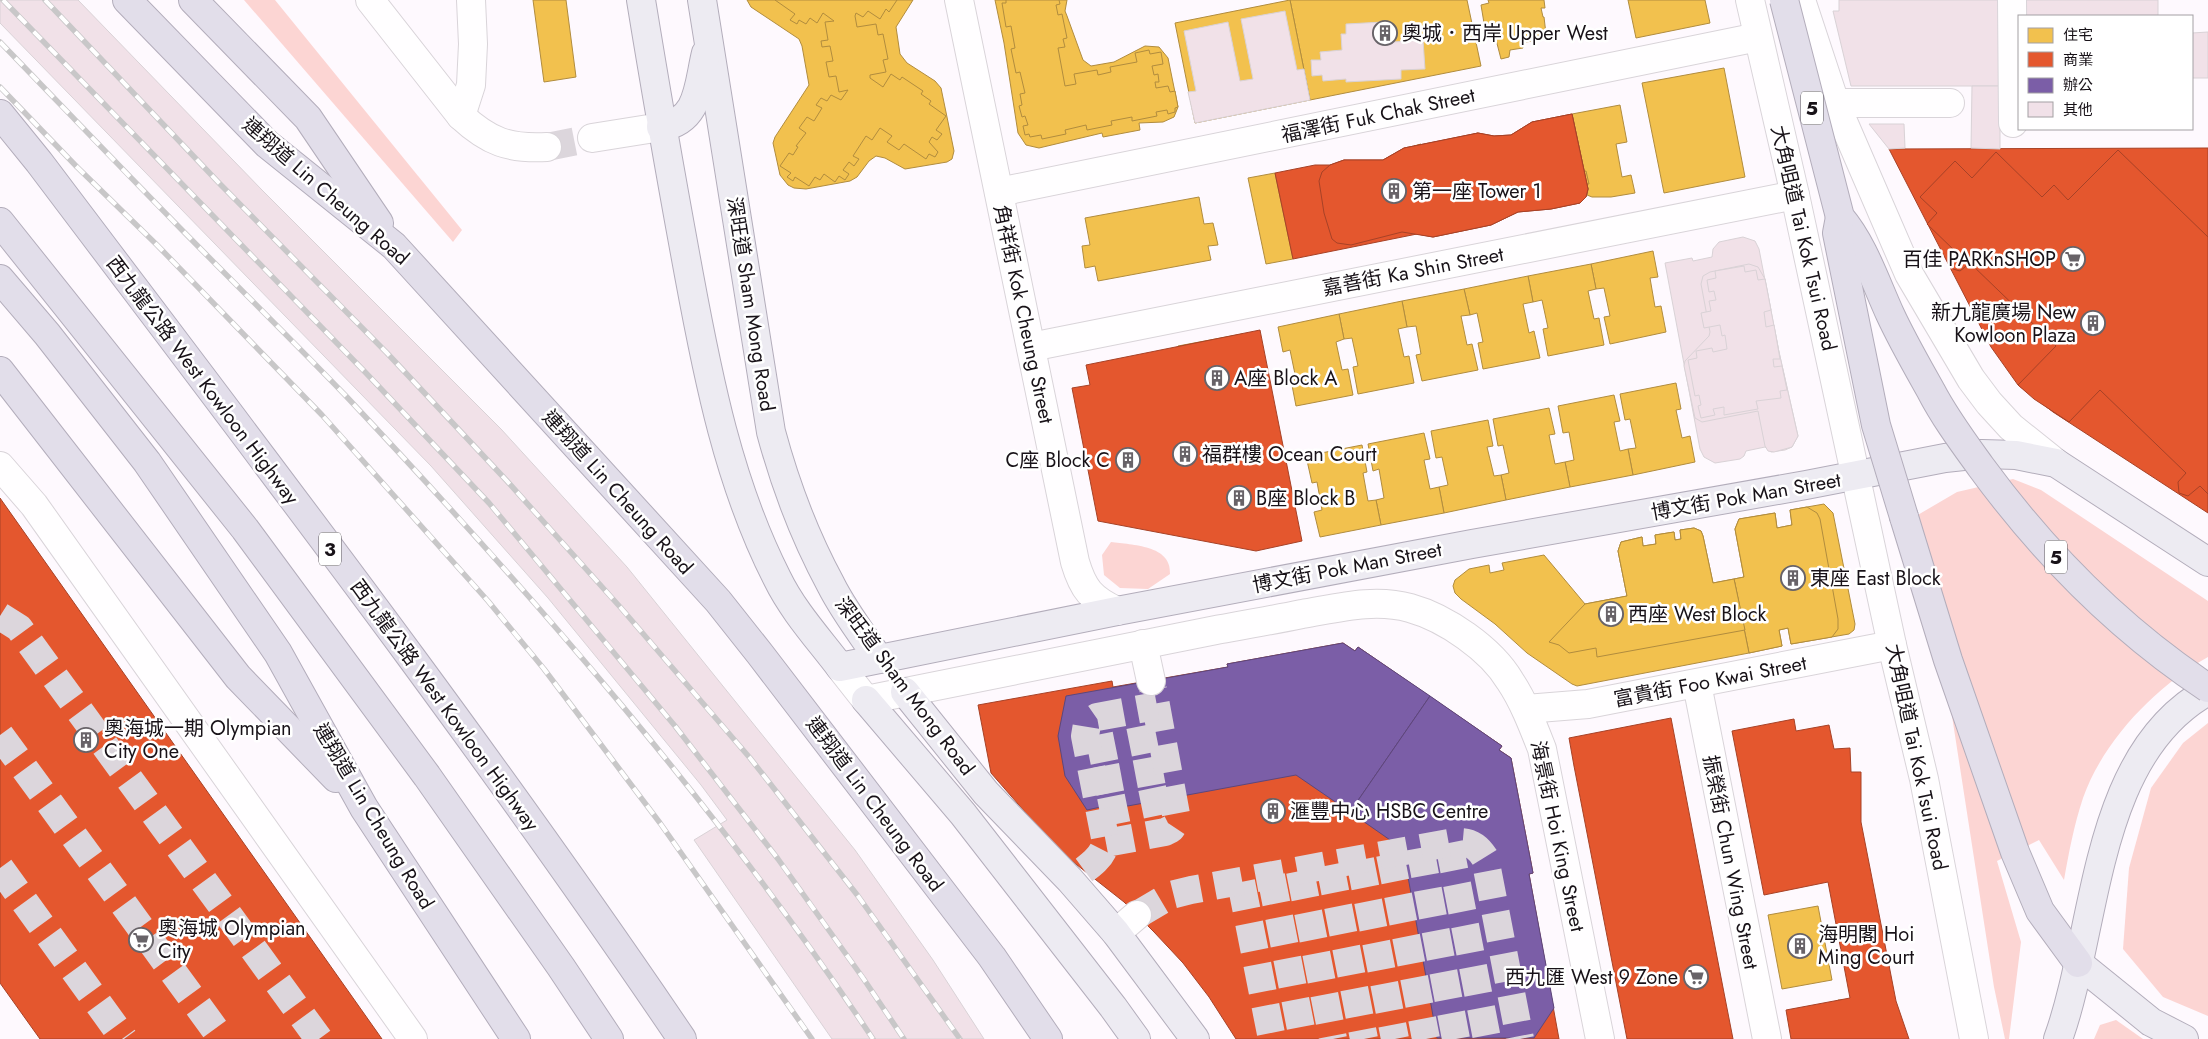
<svg xmlns="http://www.w3.org/2000/svg" width="2208" height="1039" font-family="Jost,'Noto Sans TC',sans-serif">
<rect width="100%" height="100%" fill="#fef9fe"/>
<g fill="#fcd5d3">
<polygon points="244,0 275,0 462,230 453,242"/>
<path d="M2013,479L2041,490L2208,601V657C2156,686 2103,741 2083,798C2074,825 2069,852 2064,880L2039,840L1997,861L2021,942L2009,1039H2005L1994,987L1952,716L1929,632L1916,516L1957,492Z"/>
<path d="M1111,542C1132,545 1172,545 1170,574L1148,589L1120,588L1104,575L1102,555Z"/>
<polygon points="2208,723 2208,1016 2163,997 2123,949 2129,868 2151,788 2183,743"/>
<polygon points="2116,1020 2143,1039 2094,1039 2100,1025"/>
</g>
<g fill="#f2c14e" stroke="#b18c3e">
<polygon points="533,0 566,0 576,77 544,82"/>
<polygon points="747,0 913,0 896,27 900,54 907,63 935,81 941,88 954,151 952,159 947,162 905,169 885,158 876,156 869,161 857,177 850,181 806,189 794,188 788,185 780,175 773,143 775,137 809,85 802,46 799,39 751,7"/>
<polygon points="775,0 897,0 889,12 886,9 880,19 868,11 863,17 856,13 855,16 857,27 876,24 878,35 883,34 888,59 883,60 886,72 870,75 870,78 883,87 891,74 900,80 902,77 923,91 921,94 931,101 929,104 946,116 936,130 942,134 937,140 932,137 929,142 938,152 935,157 929,154 926,159 904,144 899,150 887,142 892,136 880,128 872,140 866,136 853,156 859,159 854,166 849,162 843,170 849,174 845,180 839,176 835,182 824,174 820,180 815,177 809,186 795,177 793,181 787,177 791,173 780,166 789,153 793,155 798,147 796,146 806,133 799,128 807,117 814,121 822,108 816,105 821,98 827,101 831,95 841,100 848,90 839,92 836,76 829,77 826,62 833,61 830,46 822,47 821,41 828,40 825,22 834,21 823,13 817,23 810,18 806,24 799,20 797,24 790,20 795,14"/>
<polygon points="995,0 1067,0 1065,11 1067,16 1083,60 1091,66 1114,62 1145,46 1159,47 1168,58 1178,107 1174,117 1163,122 1139,123 1140,130 1103,137 1102,133 1039,148 1026,145 1018,133 1004,43"/>
<polygon points="1006,0 1059,0 1060,4 1056,5 1058,15 1062,14 1067,38 1063,39 1065,47 1058,48 1065,86 1076,84 1074,74 1097,70 1098,75 1111,72 1110,67 1137,62 1135,53 1149,50 1150,54 1161,52 1163,64 1152,66 1154,75 1158,74 1159,82 1155,82 1156,88 1168,86 1170,92 1175,91 1178,107 1175,108 1175,112 1168,114 1167,110 1156,112 1157,116 1132,121 1132,117 1111,121 1112,125 1087,130 1086,125 1065,130 1066,134 1042,139 1041,135 1030,137 1029,134 1025,135 1023,126 1028,125 1025,116 1022,117 1019,106 1022,105 1020,94 1025,93 1020,72 1016,73 1011,49 1015,48 1011,26 1006,27 1002,3 1006,3"/>
<polygon points="1290,0 1467,0 1481,66 1310,100"/>
<polygon points="1290,0 1310,100 1195,123 1175,23"/>
<polygon points="1488,0 1544,0 1545,8 1541,8 1543,17 1544,17 1546,34 1536,36 1535,32 1534,32 1536,40 1522,43 1523,48 1510,50 1509,57 1501,59 1493,28 1487,30 1484,23 1481,5 1489,3"/>
<polygon points="1628,0 1705,0 1710,23 1636,38"/>
<polygon points="1724,68 1745,177 1664,193 1642,83"/>
<polygon points="1620,105 1627,142 1616,144 1622,177 1631,175 1635,193 1611,197 1592,197 1587,195 1588,189 1572,114"/>
<polygon points="1553,123 1554,130 1565,127 1566,132 1569,131 1573,156 1580,154 1582,164 1575,165 1577,173 1586,171 1589,184 1586,184 1588,189 1554,196 1551,186 1538,189 1540,195 1521,199 1520,192 1499,197 1500,203 1492,205 1494,216 1489,217 1490,223 1483,225 1481,218 1471,221 1467,200 1458,203 1448,148 1457,146 1456,143 1472,140 1471,135 1478,133 1481,147 1488,145 1489,151 1512,147 1511,141 1528,137 1529,143 1542,141 1541,132 1546,131 1545,124"/>
<polygon points="1421,144 1422,150 1438,147 1439,150 1448,148 1458,203 1450,204 1454,224 1443,226 1445,233 1437,234 1436,227 1430,229 1428,218 1421,219 1419,213 1398,217 1399,224 1381,227 1380,221 1366,223 1368,234 1335,240 1334,235 1331,235 1329,222 1338,221 1336,213 1329,214 1328,205 1334,204 1330,179 1332,179 1331,175 1342,172 1341,165 1349,164 1350,170 1355,169 1357,178 1370,175 1369,169 1387,165 1388,171 1410,167 1409,161 1417,160 1414,146"/>
<polygon points="1275,173 1293,259 1266,264 1248,178"/>
<polygon points="1199,197 1204,224 1213,223 1218,245 1208,246 1211,260 1098,281 1095,266 1085,268 1082,246 1090,245 1085,218"/>
<polygon points="1653,251 1658,277 1650,278 1655,307 1661,306 1666,332 1610,344 1604,317 1610,316 1604,288 1596,289 1591,264"/>
<polygon points="1591,264 1596,289 1588,291 1594,319 1599,318 1604,345 1548,356 1543,329 1548,328 1542,300 1533,302 1528,276"/>
<polygon points="1528,276 1533,302 1523,304 1529,333 1534,331 1540,358 1483,369 1478,343 1483,342 1477,313 1470,315 1464,289"/>
<polygon points="1464,289 1470,315 1461,316 1467,345 1472,344 1478,370 1422,381 1416,355 1421,354 1416,326 1407,327 1402,301"/>
<polygon points="1402,301 1407,327 1398,329 1404,357 1409,356 1414,383 1358,394 1353,367 1358,366 1352,338 1344,339 1339,314"/>
<polygon points="1339,314 1344,339 1336,342 1342,370 1348,369 1353,395 1296,406 1291,380 1296,379 1290,350 1283,352 1278,327"/>
<polygon points="1242,334 1247,361 1259,358 1263,381 1252,383 1257,409 1194,422 1188,396 1175,398 1171,376 1184,373 1178,346"/>
<polygon points="1676,383 1681,409 1676,410 1682,438 1690,436 1695,462 1633,475 1628,449 1636,448 1630,419 1625,420 1620,394"/>
<polygon points="1614,395 1620,421 1614,422 1620,451 1628,449 1633,475 1570,487 1565,462 1574,460 1569,432 1563,433 1558,406"/>
<polygon points="1549,408 1555,434 1549,435 1555,464 1565,462 1570,487 1506,500 1501,475 1509,473 1503,445 1498,446 1493,419"/>
<polygon points="1131,415 1133,427 1159,421 1172,484 1145,489 1148,502 1125,507 1123,494 1096,499 1084,436 1111,431 1108,419"/>
<polygon points="1488,420 1493,446 1487,447 1494,476 1501,475 1506,500 1444,513 1439,487 1448,485 1442,457 1436,458 1431,431"/>
<polygon points="1424,433 1430,459 1424,460 1430,489 1439,487 1444,513 1381,525 1376,500 1384,498 1379,469 1373,471 1368,444"/>
<polygon points="1362,445 1367,472 1363,473 1368,501 1376,500 1381,525 1320,537 1314,512 1322,510 1317,482 1312,483 1306,456"/>
<polygon points="1264,455 1270,481 1281,479 1286,501 1274,503 1279,530 1216,542 1211,516 1197,519 1193,496 1206,493 1201,467"/>
<polygon points="1824,504 1833,513 1855,624 1854,630 1849,634 1791,644 1788,628 1779,630 1782,646 1749,653 1734,579 1744,577 1735,529 1739,519 1775,513 1777,528 1792,525 1790,510"/>
<polygon points="1807,507 1817,513 1820,519 1838,619 1838,629 1832,637 1791,644 1788,628 1779,630 1782,646 1749,653 1734,579 1744,577 1735,529 1739,519 1775,513 1777,528 1792,525 1790,510"/>
<polygon points="1694,528 1701,531 1703,536 1713,583 1734,579 1749,653 1577,686 1572,684 1527,653 1495,624 1461,599 1455,593 1453,586 1455,580 1469,569 1489,565 1490,573 1504,570 1502,563 1544,555 1585,604 1627,596 1618,551 1621,542 1642,537 1643,546 1656,544 1655,535 1674,532 1675,540 1681,539 1680,530"/>
<polygon points="1694,528 1701,531 1703,536 1713,583 1734,579 1745,630 1597,657 1596,648 1569,653 1559,645 1549,642 1585,604 1627,596 1618,551 1621,542 1642,537 1643,546 1656,544 1655,535 1674,532 1675,540 1681,539 1680,530"/>
<polygon points="1648,727 1652,749 1656,749 1659,764 1653,765 1656,782 1667,779 1680,845 1669,847 1671,856 1665,857 1659,865 1672,874 1666,883 1677,891 1674,897 1683,904 1675,916 1597,862 1605,850 1615,856 1619,851 1629,857 1633,850 1631,838 1621,840 1613,800 1619,798 1618,790 1610,799 1574,766 1585,753 1595,761 1600,755 1617,771 1621,766 1629,764 1622,732"/>
<polygon points="1818,906 1832,980 1782,989 1768,915"/>
<polygon points="1861,960 1887,960 1886,1013 1897,1013 1897,1039 1828,1039 1828,1004 1838,1005 1838,1000 1861,1000"/>
</g>
<g fill="#e4572e" stroke="#a74227">
<polygon points="1572,114 1588,189 1586,197 1580,203 1551,209 1518,212 1491,225 1433,237 1417,234 1293,259 1275,173 1315,165 1330,165 1344,160 1383,160 1404,148 1414,146 1478,133 1494,136 1511,135 1532,122"/>
<polygon points="1572,114 1588,189 1586,197 1580,203 1551,209 1518,212 1491,225 1433,237 1402,232 1351,245 1337,243 1332,239 1324,213 1319,181 1322,172 1330,165 1344,160 1383,160 1404,148 1478,133 1494,136 1511,135 1532,122"/>
<polygon points="2208,148 2208,513 2053,412 2018,385 1991,347 1889,149"/>
<polygon points="2118,150 2208,237 2208,494 2200,486 2188,496 2179,493 2178,482 2186,473 2100,390 2069,422 2034,399 2018,385 2056,346 1970,263 1960,271 1953,269 1949,262 1955,251 1927,224 1937,213 1920,197 1955,161 1972,178 1996,152 2042,197 2054,185 2068,200"/>
<polygon points="1260,330 1302,541 1256,551 1098,521 1072,388 1090,385 1086,365"/>
<polygon points="0,498 382,1039 40,1039 0,983"/>
<polygon points="1343,643 1355,651 1358,647 1502,746 1499,750 1511,758 1533,873 1529,874 1559,1039 1236,1039 1209,997 1183,963 1154,932 1124,902 1058,850 991,773 978,705 1112,681 1113,687 1228,667 1227,664"/>
<polygon points="1671,718 1697,854 1733,1039 1627,1039 1574,766 1569,738"/>
<polygon points="1794,719 1796,731 1829,725 1834,749 1850,748 1851,772 1861,772 1861,822 1896,1001 1909,1039 1791,1039 1786,1010 1850,998 1832,903 1828,882 1764,895 1732,731"/>
</g>
<g fill="#7b5ea7" stroke="#5d477c">
<polygon points="1343,643 1355,651 1358,647 1430,696 1350,812 1296,775 1106,810 1105,806 1087,810 1065,776 1058,736 1066,696 1228,667 1227,664"/>
<polygon points="1430,696 1502,746 1499,750 1511,758 1533,873 1529,874 1554,1008 1534,1038 1437,1038 1403,849 1350,812"/>
</g>
<g fill="#f1e1e8" stroke="#d9d2d6">
<polygon points="0,0 78,0 262,190 501,429 627,567 855,850 933,960 984,1039 832,1039 694,840 727,820 701,785 548,598 431,466 0,23"/>
<polygon points="1839,0 1999,0 2000,86 1851,86 1833,11 1839,11"/>
<rect x="2025" y="0" width="133" height="16"/>
<polygon points="1285,11 1297,70 1304,69 1310,100 1195,123 1188,92 1196,91 1184,31 1228,22 1240,81 1253,79 1241,19"/>
<polygon points="1383,22 1384,31 1393,31 1393,42 1423,40 1425,69 1401,70 1401,79 1346,82 1346,79 1323,81 1322,75 1312,76 1311,60 1321,60 1320,52 1342,50 1341,34 1346,34 1346,24"/>
<polygon points="2208,32 2208,78 2192,78 2192,33"/>
<polygon points="1972,86 2000,86 2000,149 1971,148"/>
<polygon points="1869,124 1904,124 1905,148 1889,149"/>
<polygon points="1743,237 1755,241 1759,249 1779,352 1798,436 1792,447 1785,450 1771,452 1765,447 1746,451 1744,456 1740,459 1715,463 1704,457 1700,449 1665,263 1692,258 1693,261 1712,257 1713,249 1719,242"/>
<polygon points="1749,264 1758,267 1765,279 1779,352 1797,432 1798,436 1792,447 1774,452 1768,451 1765,446 1758,411 1702,422 1695,418 1684,366 1685,361 1709,336 1710,332 1701,284 1703,276 1710,272"/>
<polygon points="1744,266 1745,272 1756,270 1758,280 1765,279 1771,310 1764,312 1766,327 1774,325 1780,359 1773,359 1774,367 1782,366 1787,390 1780,391 1781,398 1756,401 1758,409 1724,415 1724,407 1713,409 1715,415 1701,418 1698,406 1701,405 1699,395 1695,396 1688,360 1697,358 1696,351 1712,348 1713,352 1727,349 1725,335 1722,336 1720,325 1704,328 1701,313 1711,311 1709,301 1716,300 1714,291 1709,292 1707,280 1716,278 1715,271"/>
</g>
<g fill="none" stroke-linecap="round" stroke-linejoin="round">
<g stroke="#dcd6dc" stroke-width="28" stroke-dasharray="28 14" stroke-linecap="butt">
<polyline points="547,147 592,138"/>
<polyline points="0,616 19,628 319,1039"/>
<polyline points="0,735 222,1039"/>
<polyline points="1088,751 1163,736"/>
<polyline points="1094,782 1169,768"/>
<polyline points="1100,813 1174,798"/>
<polyline points="1106,843 1165,832 1171,829 1177,820 1153,689"/>
<polyline points="1449,843 1487,1039"/>
<polyline points="1420,848 1456,1039"/>
<polyline points="1390,854 1426,1039"/>
<polyline points="1360,860 1395,1039"/>
<polyline points="1330,865 1364,1039"/>
<polyline points="0,868 124,1039"/>
<path d="M1084,870C1095,862 1102,856 1106,843L1085,736L1087,724L1097,717L1157,706"/>
<polyline points="1300,871 1333,1039"/>
<polyline points="1271,876 1303,1039"/>
<polyline points="1241,882 1272,1039"/>
<path d="M1137,915L1171,895L1191,890L1449,843C1466,840 1476,843 1485,858L1520,1039"/>
</g>
<defs>
<g id="minor">
<path d="M370,0L461,116C489,142 509,149 547,147"/>
<path d="M959,0L1075,562C1083,589 1091,599 1117,611"/>
<polyline points="1750,0 1795,195 1892,645 1924,779 1974,1039"/>
<polyline points="1801,0 1835,103 1909,274 1971,379 1989,403 2011,427 2056,463"/>
<polyline points="2012,0 2013,123"/>
<polyline points="1835,103 1950,103"/>
<polyline points="461,116 471,85 473,44 471,0"/>
<polyline points="592,138 661,127"/>
<polyline points="999,192 1758,37"/>
<polyline points="1031,347 1795,195"/>
<polyline points="0,466 34,505 413,1039"/>
<polyline points="1143,644 1151,681"/>
<path d="M840,667L866,700C982,676 1099,653 1216,630C1244,625 1273,620 1302,614C1338,608 1374,598 1410,608C1446,618 1491,649 1510,681C1524,702 1533,726 1542,749L1600,1039"/>
<polyline points="1697,684 1767,1039"/>
<polyline points="1526,709 1588,704 1892,645"/>
<polyline points="1116,933 1137,915"/>
</g>
<g id="major">
<path d="M641,0C656,92 672,183 689,275C708,378 729,484 777,578C793,611 818,638 840,667L1117,611L1472,544L1806,485L1945,458L1982,454L2016,455L2056,463L2208,562"/>
<path d="M702,0L771,432C785,484 805,537 831,585C844,611 862,634 879,659"/>
<path d="M661,127C700,121 698,85 706,53"/>
<polyline points="905,692 986,793 1070,880 1116,933 1195,1039"/>
<polyline points="866,700 963,814 1113,1007 1136,1039"/>
<polyline points="2078,963 2151,1022 2184,1039"/>
<path d="M2058,1039C2098,929 2092,755 2208,691"/>
</g>
<g id="highway">
<polyline points="127,0 267,144 394,246 718,601 760,654 992,957 1048,1039"/>
<polyline points="193,0 308,118 379,223"/>
<path d="M0,114L39,162C257,451 479,739 682,1039"/>
<polyline points="0,222 245,529 427,776 561,967 609,1039"/>
<polyline points="0,279 47,334 147,462 278,653 364,808 516,1039"/>
<polyline points="0,371 238,677 336,778"/>
<polyline points="1904,517 1948,660 2015,852 2040,911 2078,963"/>
</g>
</defs>
<use href="#minor" stroke="#d9d4d9" stroke-width="30"/>
<use href="#major" stroke="#b3adbb" stroke-width="30"/>
<use href="#highway" stroke="#b3adbb" stroke-width="30"/>
<use href="#minor" stroke="#fffeff" stroke-width="28"/>
<use href="#major" stroke="#edebf2" stroke-width="28"/>
<use href="#highway" stroke="#e2deea" stroke-width="28"/>
<defs>
<g id="rail">
<polyline points="3,0 366,373 489,503 675,726 778,859 863,978 904,1039"/>
<polyline points="45,0 220,184 387,353 507,481 621,608 750,758 858,896 960,1039"/>
<path d="M0,42C60,104 120,167 181,229C235,284 291,339 345,395C535,597 719,808 873,1039"/>
<polyline points="0,87 77,167 157,245 322,415 488,601 544,669 660,823 812,1039"/>
</g>
</defs>
<use href="#rail" stroke="#c8c7c8" stroke-width="5.5"/>
<use href="#rail" stroke="#fff" stroke-width="4" stroke-dasharray="11" stroke-linecap="butt"/>
<defs>
<g id="highway-bridge">
<path d="M1784,0L1840,217C1863,244 1875,281 1890,314C1902,340 1917,366 1931,391C1945,418 1963,442 1981,467C2044,553 2119,629 2208,688"/>
<polyline points="1840,217 1837,233 1876,425 1904,517"/>
</g>
</defs>
<use href="#highway-bridge" stroke="#b3adbb" stroke-width="30" stroke-linecap="butt"/>
<use href="#highway-bridge" stroke="#e2deea" stroke-width="28"/>
</g>
<defs>
<symbol id="building-ring" viewBox="-11 -11 22 22"><circle r="9.5" fill="#fff" stroke="#686368" stroke-width="1.5"/><path d="M-4-6H4V6H1V3H-1V6H-4ZM-2.5-4.3h1.7v1.8h-1.7ZM.8-4.3h1.7v1.8H.8ZM-2.5-1h1.7V.8h-1.7ZM.8-1h1.7V.8H.8Z" fill="#686368"/></symbol>
<symbol id="supermarket-ring" viewBox="-11 -11 22 22"><circle r="9.5" fill="#fff" stroke="#686368" stroke-width="1.5"/><path d="M-6-5.5h2.5l.6 2H6L4.5 2H-2.5L-4.4-4H-6ZM-1.5 3.2a1.3 1.3 0 1 0 .1 0ZM3 3.2a1.3 1.3 0 1 0 .1 0Z" fill="#686368"/></symbol>
</defs>
<g fill-rule="evenodd">
<use href="#building-ring" x="1371" y="19" width="28" height="28"/>
<use href="#building-ring" x="1380" y="177" width="28" height="28"/>
<use href="#supermarket-ring" x="2059" y="245" width="28" height="28"/>
<use href="#building-ring" x="2079" y="309" width="28" height="28"/>
<use href="#building-ring" x="1203" y="364" width="28" height="28"/>
<use href="#building-ring" x="1171" y="440" width="28" height="28"/>
<use href="#building-ring" x="1114" y="446" width="28" height="28"/>
<use href="#building-ring" x="1225" y="484" width="28" height="28"/>
<use href="#building-ring" x="1779" y="564" width="28" height="28"/>
<use href="#building-ring" x="1597" y="600" width="28" height="28"/>
<use href="#building-ring" x="72" y="726" width="28" height="28"/>
<use href="#building-ring" x="1259" y="797" width="28" height="28"/>
<use href="#supermarket-ring" x="127" y="926" width="28" height="28"/>
<use href="#building-ring" x="1786" y="932" width="28" height="28"/>
<use href="#supermarket-ring" x="1682" y="963" width="28" height="28"/>
</g>
<g text-anchor="middle" stroke-width="5" stroke-linejoin="round" paint-order="stroke">
<g fill="#fff" stroke="#5d595d" stroke-width="1">
<rect x="1801" y="91.5" width="22" height="33" rx="4"/>
<rect x="319" y="532.5" width="22" height="33" rx="4"/>
<rect x="2045" y="540.5" width="22" height="33" rx="4"/>
</g>
<g font-size="19" font-weight="bold" fill="#181218">
<text x="1812" y="115">5</text>
<text x="330" y="556">3</text>
<text x="2056" y="564">5</text>
</g>
<g font-size="20" fill="#181218" stroke="#fff" text-anchor="start">
<text x="1402" y="40">奧城．西岸 Upper West</text>
<text x="1412" y="198">第一座 Tower 1</text>
<text x="2056" y="266" text-anchor="end">百佳 PARKnSHOP</text>
<text x="2076" y="319" text-anchor="end">新九龍廣場 New<tspan x="2076" dy="23">Kowloon Plaza</tspan></text>
<text x="1234" y="385">A座 Block A</text>
<text x="1202" y="461">福群樓 Ocean Court</text>
<text x="1110" y="467" text-anchor="end">C座 Block C</text>
<text x="1256" y="505">B座 Block B</text>
<text x="1810" y="585">東座 East Block</text>
<text x="1628" y="621">西座 West Block</text>
<text x="104" y="735">奧海城一期 Olympian<tspan x="104" dy="23">City One</tspan></text>
<text x="1290" y="818">滙豐中心 HSBC Centre</text>
<text x="158" y="935">奧海城 Olympian<tspan x="158" dy="23">City</tspan></text>
<text x="1818" y="941">海明閣 Hoi<tspan x="1818" dy="23">Ming Court</tspan></text>
<text x="1678" y="984" text-anchor="end">西九匯 West 9 Zone</text>
</g>
<g font-size="20" fill="#181218" stroke="#fff">
<text transform="translate(1378 115) rotate(-12)" y="7">福澤街 Fuk Chak Street</text>
<text transform="translate(326 191) rotate(41)" y="7">連翔道 Lin Cheung Road</text>
<text transform="translate(1804 238) rotate(77)" y="7">大角咀道 Tai Kok Tsui Road</text>
<text transform="translate(1413 271) rotate(-11)" y="7">嘉善街 Ka Shin Street</text>
<text transform="translate(751 304) rotate(81)" y="7">深旺道 Sham Mong Road</text>
<text transform="translate(1024 314) rotate(78)" y="7">角祥街 Kok Cheung Street</text>
<text transform="translate(203 380) rotate(53)" y="7">西九龍公路 West Kowloon Highway</text>
<text transform="translate(618 492) rotate(48)" y="7">連翔道 Lin Cheung Road</text>
<text transform="translate(1746 496) rotate(-10)" y="7">博文街 Pok Man Street</text>
<text transform="translate(1347 567) rotate(-11)" y="7">博文街 Pok Man Street</text>
<text transform="translate(1710 681) rotate(-11)" y="7">富貴街 Foo Kwai Street</text>
<text transform="translate(905 686) rotate(53)" y="7">深旺道 Sham Mong Road</text>
<text transform="translate(445 705) rotate(54)" y="7">西九龍公路 West Kowloon Highway</text>
<text transform="translate(1917 757) rotate(78)" y="7">大角咀道 Tai Kok Tsui Road</text>
<text transform="translate(875 804) rotate(53)" y="7">連翔道 Lin Cheung Road</text>
<text transform="translate(374 816) rotate(59)" y="7">連翔道 Lin Cheung Road</text>
<text transform="translate(1558 836) rotate(78)" y="7">海景街 Hoi King Street</text>
<text transform="translate(1731 862) rotate(79)" y="7">振榮街 Chun Wing Street</text>
</g>
</g>
<rect x="2018" y="15" width="175" height="115" fill="#ffffff" stroke="#a3a0a3"/>
<rect x="2028" y="28" width="25" height="15" fill="#f2c14e" stroke="#a3a0a3"/>
<text x="2063" y="40" font-size="15" fill="#181218">住宅</text>
<rect x="2028" y="52" width="25" height="15" fill="#e4572e" stroke="#a3a0a3"/>
<text x="2063" y="65" font-size="15" fill="#181218">商業</text>
<rect x="2028" y="78" width="25" height="15" fill="#7b5ea7" stroke="#a3a0a3"/>
<text x="2063" y="90" font-size="15" fill="#181218">辦公</text>
<rect x="2028" y="102" width="25" height="15" fill="#f1e1e8" stroke="#a3a0a3"/>
<text x="2063" y="115" font-size="15" fill="#181218">其他</text>
</svg>
